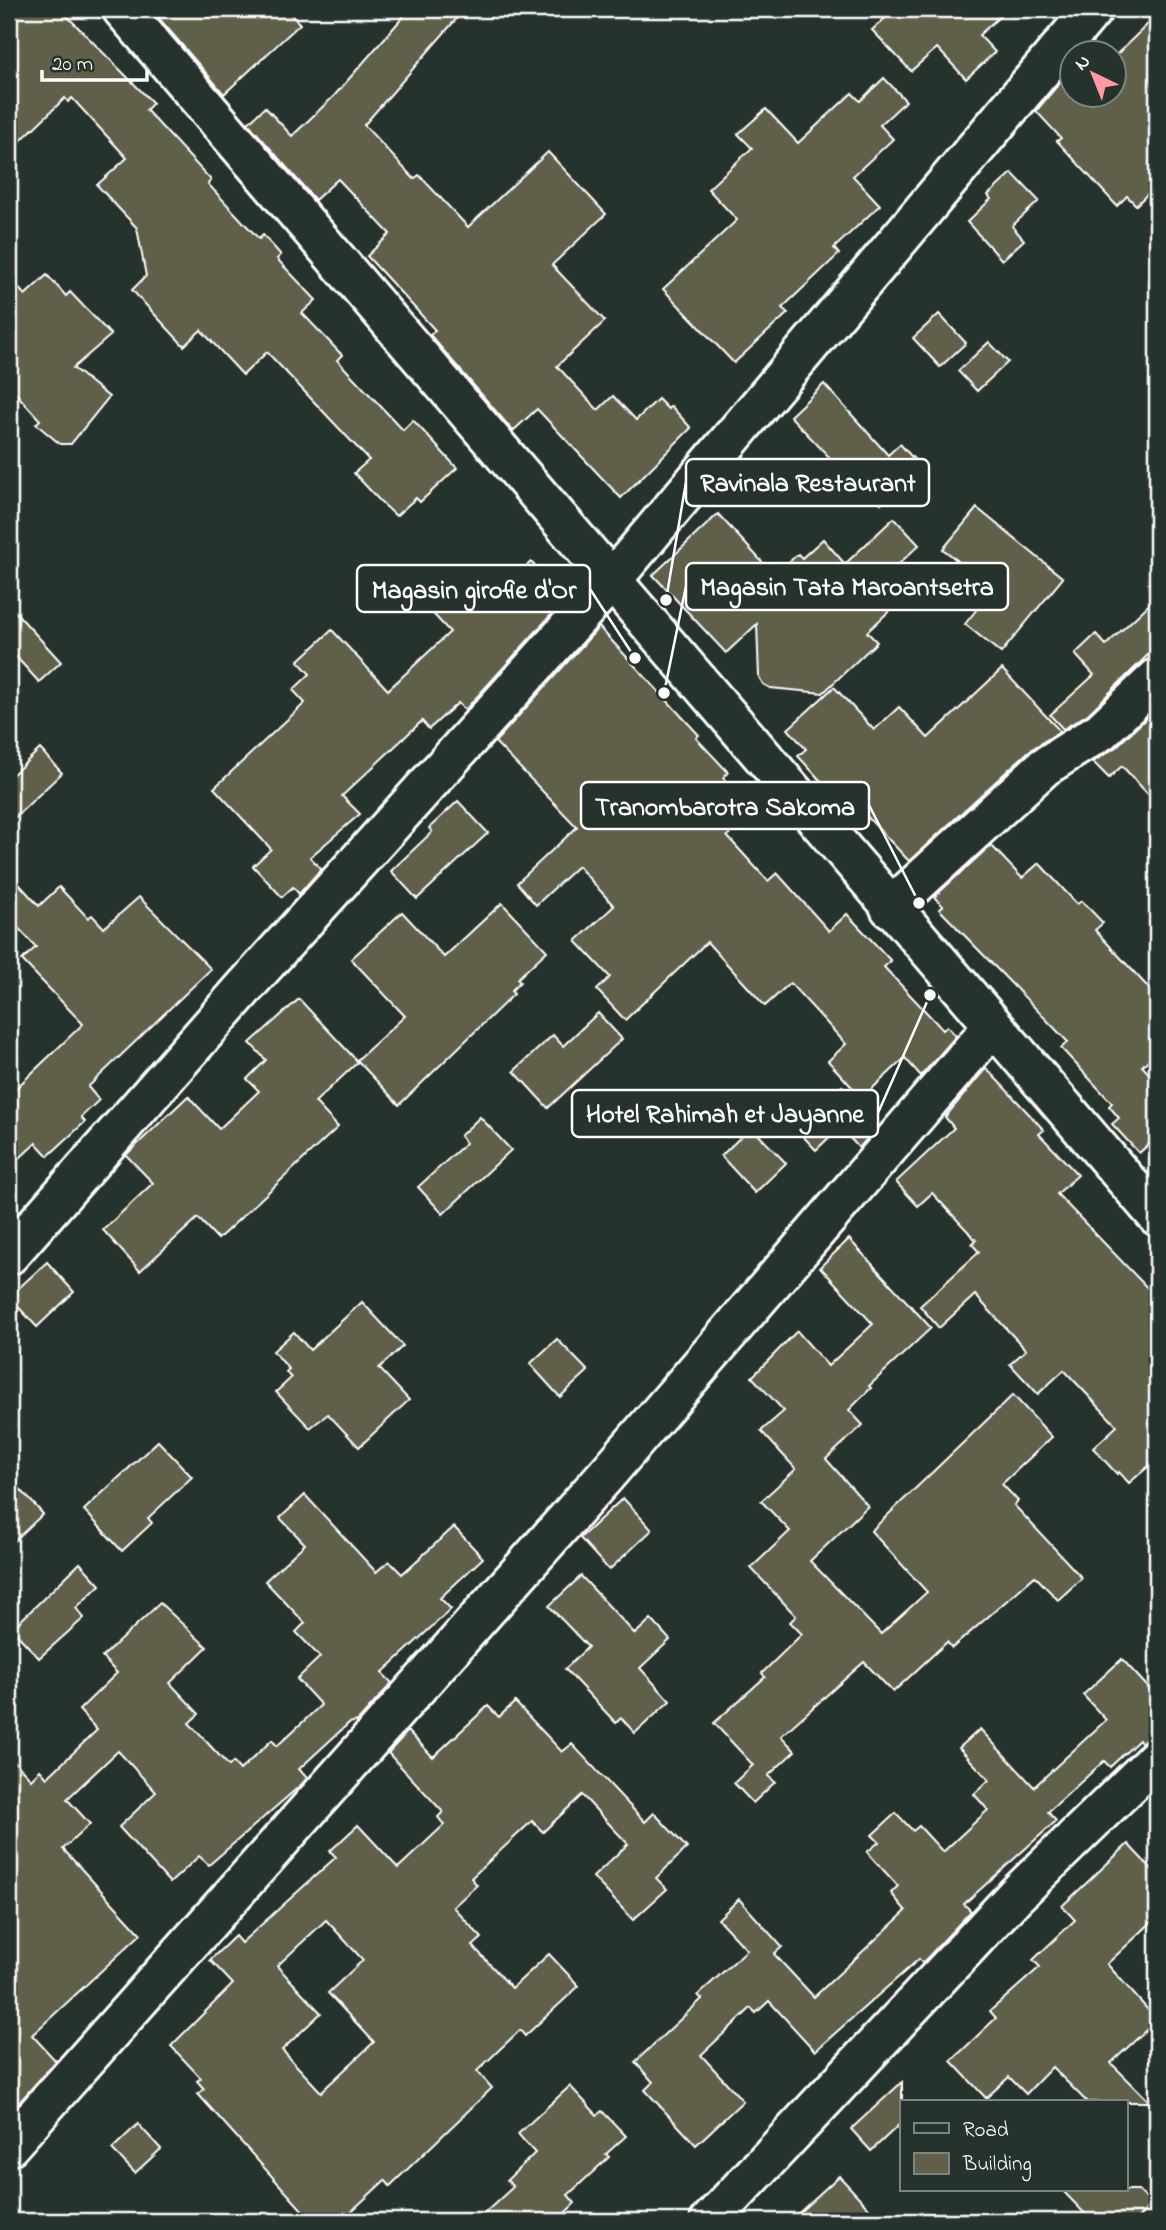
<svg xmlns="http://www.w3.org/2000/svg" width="1166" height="2230" font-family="'Indie Flower',sans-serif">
<rect width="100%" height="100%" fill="#26332d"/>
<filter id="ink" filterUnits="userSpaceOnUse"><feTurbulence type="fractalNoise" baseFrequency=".0143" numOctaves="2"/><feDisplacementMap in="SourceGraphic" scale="14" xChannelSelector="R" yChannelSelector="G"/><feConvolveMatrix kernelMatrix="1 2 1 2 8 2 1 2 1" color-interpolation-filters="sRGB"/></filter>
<g filter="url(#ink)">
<g fill="#615e4a" stroke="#fff" stroke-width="2" fill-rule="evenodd">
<polygon points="9,9 60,9 153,103 146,110 211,180 208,184 259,239 263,235 281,255 277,259 316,300 302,313 342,355 337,360 403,430 413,420 457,468 420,502 416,498 396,516 380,501 354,473 369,460 267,352 243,375 201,330 184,346 132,290 146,276 137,228 97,185 127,158 72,98 68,102 65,98 9,152"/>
<polygon points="151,9 286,9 300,24 224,94"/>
<polygon points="410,9 465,9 364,125 414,179 419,175 468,227 548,152 606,214 552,265 605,321 557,366 598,410 613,396 636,420 658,399 668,409 671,406 691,428 621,498 537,409 513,431 430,335 435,330 367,256 390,234 338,179 315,200 248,123 265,107 292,136 334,96"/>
<polygon points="895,9 1008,9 979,35 995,52 966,79 937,48 911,71 872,30"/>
<polygon points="1157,15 1157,185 1136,205 1127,196 1117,206 1057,141 1061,138 1036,111 1072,68 1072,94 1114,94 1114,57"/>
<polygon points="884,78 906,101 880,125 893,139 853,176 880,205 834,248 839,254 782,308 788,313 734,363 663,289 737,220 708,189 752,148 738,134 766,109 798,143 852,93 860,101"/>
<polygon points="1012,173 1039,201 1012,226 1024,240 1002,260 967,222 991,199 988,195"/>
<polygon points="47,275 66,296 70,292 111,335 73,368 109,397 71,444 60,444 36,424 40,420 9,386 9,278 25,295"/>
<polygon points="939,314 966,343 940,367 913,338"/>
<polygon points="989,342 1008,362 977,391 958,371"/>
<polygon points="824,384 888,455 900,444 920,466 881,503 856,476 851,480 790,416"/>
<polygon points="977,508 1063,578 1001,653 965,624 993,589 943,549"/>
<polygon points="718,514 774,575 798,554 802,558 823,539 845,564 894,518 919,545 884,578 903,598 867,632 877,642 823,693 770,688 763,684 759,677 757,624 726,653 653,575"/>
<polygon points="531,562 559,592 563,589 569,595 465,710 458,703 429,729 422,721 342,796 360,814 310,857 321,869 299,894 293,887 282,897 253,866 271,849 214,788 305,703 293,690 310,674 298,661 332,630 388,690 450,632 424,604 464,567 492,598"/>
<polygon points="1157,597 1157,646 1088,714 1063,729 1050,715 1094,675 1075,654 1096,634 1106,645"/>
<polygon points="9,605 61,662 39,682 9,649"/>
<polygon points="599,627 699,735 696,738 728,772 723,778 754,812 727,836 768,881 777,873 829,931 847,914 891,961 884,967 943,1030 947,1026 956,1036 921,1076 905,1058 862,1098 828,1061 846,1044 790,983 765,1006 707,942 625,1020 597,990 610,977 576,941 614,906 578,866 536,905 517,883 577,827 495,742"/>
<polygon points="1002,669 1060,731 1029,751 909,861 860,809 853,816 798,756 806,749 788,729 834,687 874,730 899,707 928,738"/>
<polygon points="1155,710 1157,713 1157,804 1122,766 1109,778 1093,762 1116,747"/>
<polygon points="40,749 62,773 9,823 9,778"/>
<polygon points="458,801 488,833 417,899 391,871 432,832 429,828"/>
<polygon points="991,845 1022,878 1039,863 1077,904 1082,901 1103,923 1095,930 1157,997 1157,1052 1142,1066 1157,1082 1157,1137 1139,1153 1112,1124 1119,1118 1109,1106 1112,1103 1061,1048 1068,1042 939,909 943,906 934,897"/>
<polygon points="9,873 39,906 59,887 88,918 92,915 104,928 139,897 211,969 88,1087 99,1100 81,1117 85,1122 48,1156 36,1143 9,1168 9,1095 83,1024 22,960 36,947 9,918"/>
<polygon points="502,903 547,951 517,979 520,982 511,991 514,994 399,1105 357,1060 405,1016 351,959 402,912 444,957"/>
<polygon points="299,999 358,1062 315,1102 338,1127 218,1239 198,1218 140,1271 103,1230 153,1183 126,1155 188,1096 219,1129 259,1091 247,1079 266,1060 250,1043"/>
<polygon points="598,1013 622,1039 548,1108 514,1071 553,1035 563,1046"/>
<polygon points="986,1068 1044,1130 1039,1134 1078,1175 1057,1194 1157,1298 1157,1459 1129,1483 1119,1472 1117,1474 1093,1448 1117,1426 1064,1370 1038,1394 1010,1364 1026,1350 975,1295 939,1328 920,1306 979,1252 972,1244 976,1240 932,1193 918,1206 896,1182 954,1128 945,1117"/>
<polygon points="842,1086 878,1126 859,1148 840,1127 816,1150 796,1129"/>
<polygon points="480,1117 511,1150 443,1214 418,1187 466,1143 460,1136"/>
<polygon points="751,1127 786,1163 755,1193 721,1156"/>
<polygon points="849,1239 931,1328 869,1386 871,1388 849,1410 863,1425 826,1459 868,1506 810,1561 881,1634 927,1592 871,1531 1013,1395 1052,1437 1002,1484 1018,1501 1014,1505 1082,1578 1058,1600 1035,1576 952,1648 947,1642 893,1692 864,1662 781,1736 795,1751 768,1776 775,1782 753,1803 734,1783 753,1765 714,1723 765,1677 762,1673 802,1634 790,1622 796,1616 751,1568 790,1531 761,1501 796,1469 761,1431 784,1411 752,1377 797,1331 828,1366 873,1324 820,1267"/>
<polygon points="47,1262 74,1292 37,1327 9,1297"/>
<polygon points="362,1302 403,1346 379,1368 409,1400 359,1447 328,1414 310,1428 276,1392 291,1378 286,1372 289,1369 273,1351 294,1332 310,1350"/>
<polygon points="557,1339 588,1371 560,1397 530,1364"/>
<polygon points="158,1441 192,1477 148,1518 152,1523 122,1551 84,1510"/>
<polygon points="9,1477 43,1514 9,1546"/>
<polygon points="305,1495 376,1572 389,1561 402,1574 454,1527 483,1558 440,1598 451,1609 382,1673 392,1683 358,1721 349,1723 299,1769 307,1778 302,1784 209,1865 199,1856 170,1883 119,1827 156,1792 118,1751 67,1799 90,1824 63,1849 141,1934 32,2035 56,2061 15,2107 9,2101 9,1756 31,1779 40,1770 47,1778 97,1730 79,1710 117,1673 102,1657 160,1603 207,1647 170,1683 199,1714 189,1723 229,1766 233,1762 240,1770 272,1740 277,1746 321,1705 297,1679 320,1657 296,1632 305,1623 265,1581 305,1544 280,1518"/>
<polygon points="623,1498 652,1530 609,1570 580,1538"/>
<polygon points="80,1563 100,1585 76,1608 84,1618 39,1658 12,1629"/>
<polygon points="581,1576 635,1634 651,1619 670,1640 640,1668 670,1701 635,1733 621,1718 616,1723 565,1669 588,1647 549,1606"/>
<polygon points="1122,1659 1157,1697 1157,1730 1141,1743 1139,1740 1110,1767 1104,1761 1048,1812 1056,1821 964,1904 971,1911 929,1956 922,1963 919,1959 815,2051 769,2001 756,2013 751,2008 701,2055 743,2101 696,2145 645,2090 653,2082 635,2062 702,1999 698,1995 747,1950 718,1919 739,1899 782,1947 774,1954 814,1997 906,1911 891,1893 898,1886 867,1852 879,1842 872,1835 896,1813 913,1831 919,1826 943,1852 988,1810 974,1794 989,1780 959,1748 980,1729 1034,1787 1106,1720 1083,1695"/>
<path d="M515,1702L562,1752L572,1744L645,1822L654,1813L687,1848L656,1878L667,1889L633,1920L593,1877L628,1844L582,1795L543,1832L532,1821L471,1878L477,1885L453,1907L482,1938L473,1946L512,1988L549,1954L579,1986L525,2036L520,2030L477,2071L492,2088L390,2186L385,2180L341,2221H312L198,2094L204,2089L197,2081L201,2078L171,2046L233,1984L210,1960L235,1936L241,1943L282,1906L336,1857L330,1851L358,1825L398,1868L444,1825L438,1817L443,1812L388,1753L408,1731L433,1757L488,1706L499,1717ZM326,1920L363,1960L328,1993L374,2042L321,2092L282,2050L321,2013L277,1966Z"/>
<polygon points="1128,1844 1157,1875 1157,1917 1107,1964 1157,2020 1111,2063 1150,2102 1087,2102 1052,2067 1026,2094 1009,2077 986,2098 951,2061 996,2018 990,2011 1040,1967 1033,1960 1075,1920 1062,1906"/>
<polygon points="902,2082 902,2122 871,2151 851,2129"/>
<polygon points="570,2086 597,2115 602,2111 626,2136 606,2154 609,2157 568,2195 575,2203 557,2221 476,2221 513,2187 507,2180 535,2153 518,2134"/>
<polygon points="138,2124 161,2149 135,2173 112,2149"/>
<polygon points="839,2176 881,2221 790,2221"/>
<polygon points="1062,2190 1138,2190 1152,2204 1135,2221 1092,2221"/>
</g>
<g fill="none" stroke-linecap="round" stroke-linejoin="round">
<defs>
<g id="street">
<polyline points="890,908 1044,767 1101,731 1157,678"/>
<polyline points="9,1255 243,989 611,581"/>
<polyline points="9,2146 606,1475 993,1026"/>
<polyline points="710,2221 1016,1895 1157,1758"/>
</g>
<g id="secondary">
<polyline points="122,9 1157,1216"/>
<polyline points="611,581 1093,9"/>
</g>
</defs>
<use href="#street" stroke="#fff" stroke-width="44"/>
<use href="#secondary" stroke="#fff" stroke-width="44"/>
<use href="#street" stroke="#26332d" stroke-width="38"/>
<use href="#secondary" stroke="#26332d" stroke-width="38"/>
</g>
</g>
<path fill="none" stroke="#fff" stroke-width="2.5" d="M666 600L686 482M664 693L686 586M635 658L590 589M919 903L869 805M930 995L878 1113"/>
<g fill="#fff" stroke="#26332d" stroke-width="2.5">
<circle cx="666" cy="600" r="7"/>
<circle cx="664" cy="693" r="7"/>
<circle cx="635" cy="658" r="7"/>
<circle cx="919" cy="903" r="7"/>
<circle cx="930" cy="995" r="7"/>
</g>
<g fill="#26332d" stroke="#fff" stroke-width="2.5">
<rect x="686" y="459" width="243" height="47" rx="7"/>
<rect x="686" y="563" width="322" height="47" rx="7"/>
<rect x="357" y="565" width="233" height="47" rx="7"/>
<rect x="581" y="782" width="288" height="47" rx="7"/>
<rect x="572" y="1090" width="306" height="47" rx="7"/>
</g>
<g font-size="26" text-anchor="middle" font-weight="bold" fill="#fff">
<text x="808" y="491">Ravinala Restaurant</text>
<text x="847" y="595">Magasin Tata Maroantsetra</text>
<text x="474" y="598">Magasin girofle d'Or</text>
<text x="725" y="815">Tranombarotra Sakoma</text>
<text x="725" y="1122">Hotel Rahimah et Jayanne</text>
</g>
<rect width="1166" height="2230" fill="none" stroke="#26332d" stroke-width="35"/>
<rect x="18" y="18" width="1131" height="2195" fill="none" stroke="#fff" stroke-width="2.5" filter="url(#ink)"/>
<rect x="900" y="2100" width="228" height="91" fill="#26332d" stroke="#7d8581" stroke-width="2"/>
<rect x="914" y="2123" width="35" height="10" fill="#26332d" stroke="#7d8581" stroke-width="2"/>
<text x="963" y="2136" font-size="21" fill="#ffffff">Road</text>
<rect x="914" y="2153" width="35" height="21" fill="#615e4a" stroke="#7d8581" stroke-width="2"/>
<text x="963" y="2170" font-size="21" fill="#ffffff">Building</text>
<g transform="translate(1093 74) rotate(317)"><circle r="33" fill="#26332d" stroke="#7d8581" stroke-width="2"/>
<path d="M0-5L12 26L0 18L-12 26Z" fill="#ff9aa2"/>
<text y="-10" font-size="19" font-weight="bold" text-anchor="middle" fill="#ffffff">N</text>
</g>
<path d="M42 70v10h105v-10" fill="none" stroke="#ffffff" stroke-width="3.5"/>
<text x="52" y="70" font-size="21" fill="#ffffff" stroke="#26332d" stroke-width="5" paint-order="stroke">20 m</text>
</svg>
